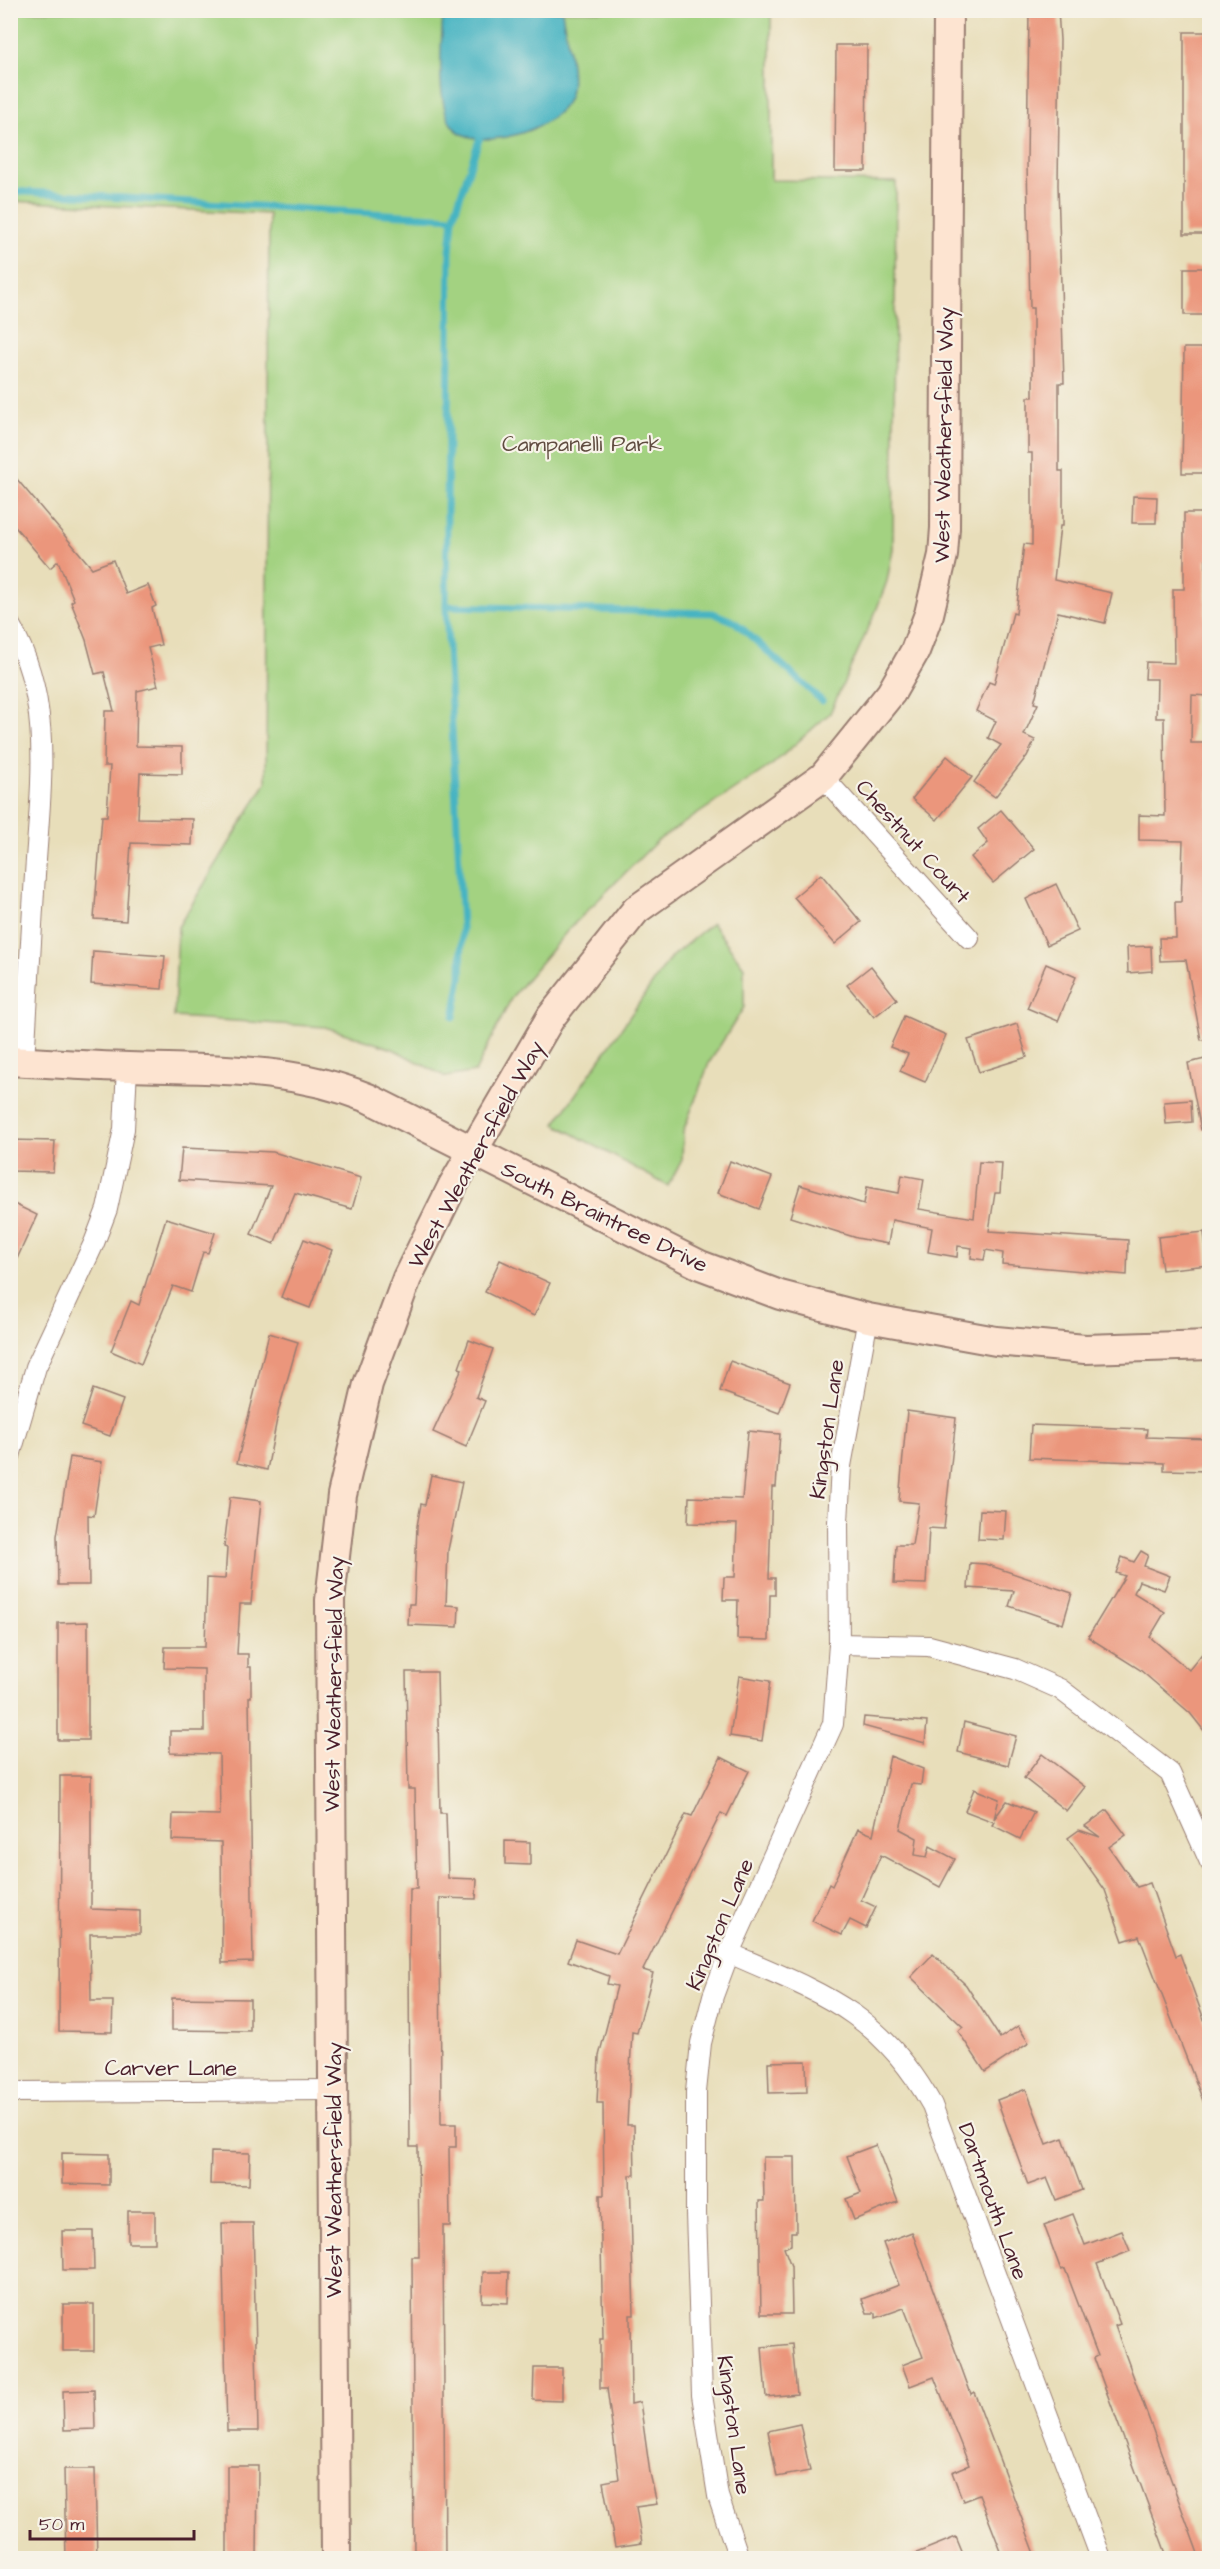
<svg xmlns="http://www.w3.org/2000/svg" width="1220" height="2569" font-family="'Architects Daughter',sans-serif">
<rect width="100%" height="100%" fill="#f7f3e8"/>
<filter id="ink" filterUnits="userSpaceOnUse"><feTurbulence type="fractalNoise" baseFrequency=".0167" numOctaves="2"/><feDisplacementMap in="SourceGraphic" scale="12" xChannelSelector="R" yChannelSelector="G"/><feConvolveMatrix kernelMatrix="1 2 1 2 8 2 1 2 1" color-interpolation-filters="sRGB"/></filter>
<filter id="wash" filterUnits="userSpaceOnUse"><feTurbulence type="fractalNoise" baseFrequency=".008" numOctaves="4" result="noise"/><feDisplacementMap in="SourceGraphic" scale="24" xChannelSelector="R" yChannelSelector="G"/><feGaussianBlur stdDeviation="1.35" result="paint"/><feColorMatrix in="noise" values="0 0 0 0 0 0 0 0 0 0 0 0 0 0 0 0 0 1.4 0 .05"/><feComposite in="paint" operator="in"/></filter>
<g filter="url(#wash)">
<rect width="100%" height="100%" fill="#e8deba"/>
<g fill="#a3d281" stroke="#767856" stroke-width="1.5">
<polygon points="10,11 771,11 771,180 896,182 893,549 887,581 876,611 830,713 773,764 657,841 568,930 512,997 475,1072 446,1077 393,1049 325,1027 174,1017 178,927 266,783 269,214 11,201"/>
<polygon points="712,923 744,967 744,1007 709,1063 683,1132 682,1160 668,1186 555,1124 671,957"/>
</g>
<path fill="#46b4c2" stroke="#486a76" stroke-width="1.5" d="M443,11H562C565,33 577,76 569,97C558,130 472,157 451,124C435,98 442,41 443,11Z"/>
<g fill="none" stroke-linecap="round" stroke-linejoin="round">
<g stroke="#46b4c2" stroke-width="7">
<polyline points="10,191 453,218"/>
<polyline points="446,606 713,613 735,622 822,701"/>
<polyline points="454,1017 461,977 462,927 446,606 450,252 453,218 481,134"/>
</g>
</g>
<g id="blocks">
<g fill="#eb967c">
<polygon points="1029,10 1058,10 1060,40 1058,185 1064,383 1059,383 1059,471 1063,471 1063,526 1060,526 1054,580 1112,593 1105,623 1058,612 1034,703 1038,704 1024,735 1035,740 1027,756 995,797 974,782 1001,745 988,738 996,721 976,711 989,682 994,684 1013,613 1016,614 1024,544 1032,545 1032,453 1028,453 1028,397 1033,397 1033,308 1030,308 1027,163"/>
<rect x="1184" y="32" width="25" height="202"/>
<polygon points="836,45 867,45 866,171 835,171"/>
<rect x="1184" y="268" width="25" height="47"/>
<polygon points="1184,348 1209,348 1209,473 1182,473"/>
<polygon points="10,471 92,568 113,560 126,594 148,585 156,606 152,608 161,645 148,648 158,686 137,691 136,746 182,747 182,774 140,773 138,818 193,819 192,845 131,843 126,921 94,919 102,816 107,816 110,766 104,766 105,711 114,711 104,672 95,674 86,640 71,602 74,600 58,561 50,568 10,521"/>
<polygon points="1133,496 1157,497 1156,523 1132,523"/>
<polygon points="1184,513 1209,513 1209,560 1206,560 1205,664 1209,664 1209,696 1192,695 1191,743 1209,743 1209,929 1207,929 1209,1039 1201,1040 1186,960 1160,961 1159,938 1176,938 1175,902 1181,902 1183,841 1139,840 1139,815 1165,816 1164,718 1156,718 1157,679 1145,679 1146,662 1174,663 1173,589 1184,589"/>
<polygon points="947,756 972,777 937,820 912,799"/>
<polygon points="1001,810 1034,849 993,883 971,857 988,843 978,829"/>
<polygon points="821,874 861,922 835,944 794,897"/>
<polygon points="1056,884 1078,931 1047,945 1026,899"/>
<polygon points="1151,946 1152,971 1128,973 1127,947"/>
<polygon points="93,951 165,956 162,989 91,984"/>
<polygon points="1046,964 1076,977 1058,1021 1027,1008"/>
<polygon points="871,966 897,999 874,1017 847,985"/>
<polygon points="904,1016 946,1035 925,1082 900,1071 908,1054 890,1047"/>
<polygon points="1017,1024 1027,1057 979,1072 968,1040"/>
<polygon points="1209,1058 1209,1129 1201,1130 1188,1063"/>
<polygon points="1191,1100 1192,1122 1166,1124 1164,1102"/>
<polygon points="10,1140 55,1141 53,1172 10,1171"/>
<polygon points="182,1148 273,1152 361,1178 352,1209 295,1193 274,1244 251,1234 271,1186 179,1180"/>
<polygon points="730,1161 772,1177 759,1209 718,1193"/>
<polygon points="979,1162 1002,1163 1000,1193 995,1193 989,1231 1128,1240 1127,1275 1002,1264 1003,1253 986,1250 984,1260 971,1258 972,1248 958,1246 957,1257 928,1252 932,1228 892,1220 888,1244 857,1238 790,1217 800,1185 864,1204 867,1187 899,1193 902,1175 924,1179 919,1209 974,1218"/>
<polygon points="10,1202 37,1215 10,1274"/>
<polygon points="166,1218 215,1233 208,1253 203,1252 191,1292 173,1286 141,1364 111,1351 131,1301 139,1305"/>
<polygon points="1204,1232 1208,1265 1162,1270 1158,1237"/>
<polygon points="304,1239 332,1250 310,1308 281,1297"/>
<polygon points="500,1260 550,1283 534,1316 485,1292"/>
<polygon points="269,1333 298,1342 279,1409 267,1470 237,1463"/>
<polygon points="469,1340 493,1349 476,1397 485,1401 466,1447 433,1432 462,1369 459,1368"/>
<polygon points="730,1361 790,1383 779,1413 720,1391"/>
<polygon points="93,1389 123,1400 110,1436 81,1426"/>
<polygon points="907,1411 956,1418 944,1529 929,1528 926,1584 894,1583 896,1545 912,1545 919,1503 899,1501"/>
<polygon points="1031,1425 1147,1429 1146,1437 1209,1439 1209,1471 1164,1470 1164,1463 1029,1458"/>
<polygon points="748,1431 780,1434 776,1487 772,1487 769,1578 775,1578 775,1595 770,1595 769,1640 737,1639 738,1600 723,1600 724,1577 735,1577 737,1524 688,1523 689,1497 742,1499"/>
<polygon points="70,1457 102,1462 94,1516 88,1515 89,1585 58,1585 57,1536"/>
<polygon points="431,1475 462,1482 448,1550 446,1605 459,1606 458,1627 408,1625 409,1604 414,1604 417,1526 421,1504 425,1505"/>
<polygon points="230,1497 261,1501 251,1604 240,1604 237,1654 248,1654 248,1667 251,1667 251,1697 249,1697 253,1962 222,1963 221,1842 172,1840 173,1814 220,1815 219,1754 170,1753 170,1731 204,1731 204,1669 164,1668 165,1647 205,1647 207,1578 225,1579 227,1548 224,1547"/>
<polygon points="980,1510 1006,1511 1004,1540 978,1539"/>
<polygon points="1141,1551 1148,1555 1144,1566 1170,1576 1164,1590 1139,1581 1134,1593 1165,1612 1150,1637 1189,1670 1209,1645 1209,1737 1190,1713 1139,1669 1088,1637 1125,1576 1116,1573 1122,1557 1134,1562"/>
<polygon points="970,1563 985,1564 1072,1593 1063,1624 1009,1606 1014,1591 968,1588"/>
<polygon points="88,1622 88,1740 58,1740 58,1623"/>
<polygon points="406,1672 437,1672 440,1813 446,1813 448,1878 477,1879 476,1899 440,1898 441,2124 456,2124 456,2147 449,2147 450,2226 443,2226 445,2559 414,2559 412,2257 419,2257 418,2147 410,2147 409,1957 410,1889 417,1889 415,1789 408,1789"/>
<polygon points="739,1676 770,1681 762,1741 730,1736"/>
<polygon points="864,1717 927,1722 925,1743 863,1726"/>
<polygon points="964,1722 1016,1736 1008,1765 958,1752"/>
<polygon points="1042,1754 1085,1787 1066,1811 1024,1778"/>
<polygon points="890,1756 923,1769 921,1785 911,1784 900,1829 917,1838 915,1855 927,1857 930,1846 955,1859 940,1887 881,1855 861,1900 876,1907 866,1928 850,1920 842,1935 812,1921 829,1884 832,1886 858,1829 873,1835"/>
<polygon points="721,1757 749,1771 727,1816 721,1813 643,1970 653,1973 637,2033 632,2032 627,2125 634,2125 635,2175 630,2175 634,2315 630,2315 631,2404 640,2402 650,2473 657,2504 636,2507 642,2543 615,2547 603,2482 619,2479 607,2388 600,2388 600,2339 603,2339 600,2195 604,2195 603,2103 597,2103 599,2056 617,1986 607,1984 609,1976 568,1961 576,1940 617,1954 686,1814 692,1816"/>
<polygon points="60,1776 91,1776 91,1909 140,1911 140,1934 90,1934 91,2001 113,2001 112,2032 59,2031"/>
<polygon points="974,1789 999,1799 994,1819 1007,1801 1034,1812 1020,1839 992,1825 994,1822 965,1811"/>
<polygon points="1107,1810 1126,1835 1109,1847 1137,1887 1150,1883 1176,1956 1180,1954 1209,2033 1209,2116 1139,1936 1123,1941 1105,1890 1068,1838 1079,1830 1100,1837 1085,1826"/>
<polygon points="505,1841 530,1842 530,1865 505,1864"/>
<polygon points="933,1954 966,1985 1000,2038 1018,2026 1029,2043 985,2072 958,2031 963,2027 911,1977"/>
<polygon points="172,1998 250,1999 250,2031 172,2030"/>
<polygon points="806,2061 807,2092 769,2093 768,2062"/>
<polygon points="1026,2089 1047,2144 1063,2138 1082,2190 1056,2200 1047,2178 1028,2185 997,2100"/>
<polygon points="876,2145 898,2202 854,2220 846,2199 861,2193 847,2156"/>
<polygon points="211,2152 250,2153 249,2185 210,2184"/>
<polygon points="62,2153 109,2154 109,2185 62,2184"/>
<polygon points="763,2157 795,2157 796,2232 791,2232 791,2245 784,2248 791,2266 792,2314 761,2314 759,2201 764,2201"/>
<rect x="128" y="2211" width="27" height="32"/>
<polygon points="1073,2214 1085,2245 1122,2231 1130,2251 1097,2264 1120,2324 1115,2326 1200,2559 1168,2559 1094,2358 1098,2356 1065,2269 1061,2270 1044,2225"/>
<polygon points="222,2223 253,2223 258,2431 227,2431"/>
<polygon points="62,2231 93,2231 94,2270 63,2270"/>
<polygon points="912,2232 971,2394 974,2392 1037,2559 1004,2559 979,2495 963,2501 952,2472 969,2465 934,2377 910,2386 902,2365 923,2357 904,2308 876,2318 876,2313 867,2313 862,2299 899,2285 883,2243"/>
<polygon points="483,2272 509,2272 508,2303 482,2302"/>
<rect x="63" y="2304" width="31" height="47"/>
<polygon points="792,2344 797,2394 766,2397 762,2347"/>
<polygon points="534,2368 562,2368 562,2401 533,2400"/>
<polygon points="94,2390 95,2429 64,2430 63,2391"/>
<polygon points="800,2424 810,2471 777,2477 768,2431"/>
<polygon points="227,2466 258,2466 257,2559 227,2559"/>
<polygon points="64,2469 95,2469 97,2559 66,2559"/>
<polygon points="956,2537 965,2559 905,2559 904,2558"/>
</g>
</g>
</g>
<g filter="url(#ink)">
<use href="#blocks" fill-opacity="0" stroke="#997e72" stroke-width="1.5"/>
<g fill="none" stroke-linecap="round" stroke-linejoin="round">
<defs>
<g id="street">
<path d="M10,625C55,701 40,791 35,875C31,937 28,999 24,1062"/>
<polyline points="823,777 969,938"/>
<polyline points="10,1456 36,1367 94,1243 107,1209 124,1129 127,1067"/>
<polyline points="839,1644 929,1646 1015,1669 1060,1689 1170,1773 1210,1862"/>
<path d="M729,1953C821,1993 880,2012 932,2105L1101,2558"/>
<polyline points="10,2092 333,2090"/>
<polyline points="739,2558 718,2496 702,2395 696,2213 696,2092 701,2043 713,1996 729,1953 833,1724 839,1644 838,1522 841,1466 868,1318"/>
</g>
<g id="secondary">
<path d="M10,1061C50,1063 90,1066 129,1067C215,1070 287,1066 368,1098L700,1265L780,1295L868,1318L996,1341L1085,1349L1210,1345"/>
<polyline points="336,2558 330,1600 342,1495 368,1384 407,1278 453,1185 551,1017 636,910 823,777 891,693 915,651 929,614 943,555 945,528 948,10"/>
</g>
</defs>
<use href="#street" stroke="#997e72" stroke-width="22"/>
<use href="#secondary" stroke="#997e72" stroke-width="32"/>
<use href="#street" stroke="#fff" stroke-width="20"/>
<use href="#secondary" stroke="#fde4d1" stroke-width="28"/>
</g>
</g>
<g text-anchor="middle" stroke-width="4.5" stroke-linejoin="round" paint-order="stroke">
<g font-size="22" fill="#4a1f2b" stroke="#f7f3e8">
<text transform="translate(943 435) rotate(-89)" y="8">West Weathersfield Way</text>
<text transform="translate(914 841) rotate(48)" y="8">Chestnut Court</text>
<text transform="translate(475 1154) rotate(-61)" y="8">West Weathersfield Way</text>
<text transform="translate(605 1216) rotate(26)" y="8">South Braintree Drive</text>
<text transform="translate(826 1429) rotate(-82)" y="8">Kingston Lane</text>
<text transform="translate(333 1684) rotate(-89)" y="8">West Weathersfield Way</text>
<text transform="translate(719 1924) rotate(-67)" y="8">Kingston Lane</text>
<text x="171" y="2075">Carver Lane</text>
<text transform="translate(333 2170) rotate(-90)" y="8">West Weathersfield Way</text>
<text transform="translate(994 2201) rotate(70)" y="8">Dartmouth Lane</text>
<text transform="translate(735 2425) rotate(82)" y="8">Kingston Lane</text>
</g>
<g font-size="22" fill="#604c40" stroke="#f7f3e8">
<text x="582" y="451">Campanelli Park</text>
</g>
</g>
<rect width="1220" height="2569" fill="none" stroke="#f7f3e8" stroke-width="36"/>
<path d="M30 2530v9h164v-9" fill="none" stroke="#4a1f2b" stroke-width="3"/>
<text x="39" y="2530" font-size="18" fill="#4a1f2b" stroke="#f7f3e8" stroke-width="4.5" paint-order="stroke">50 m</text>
</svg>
